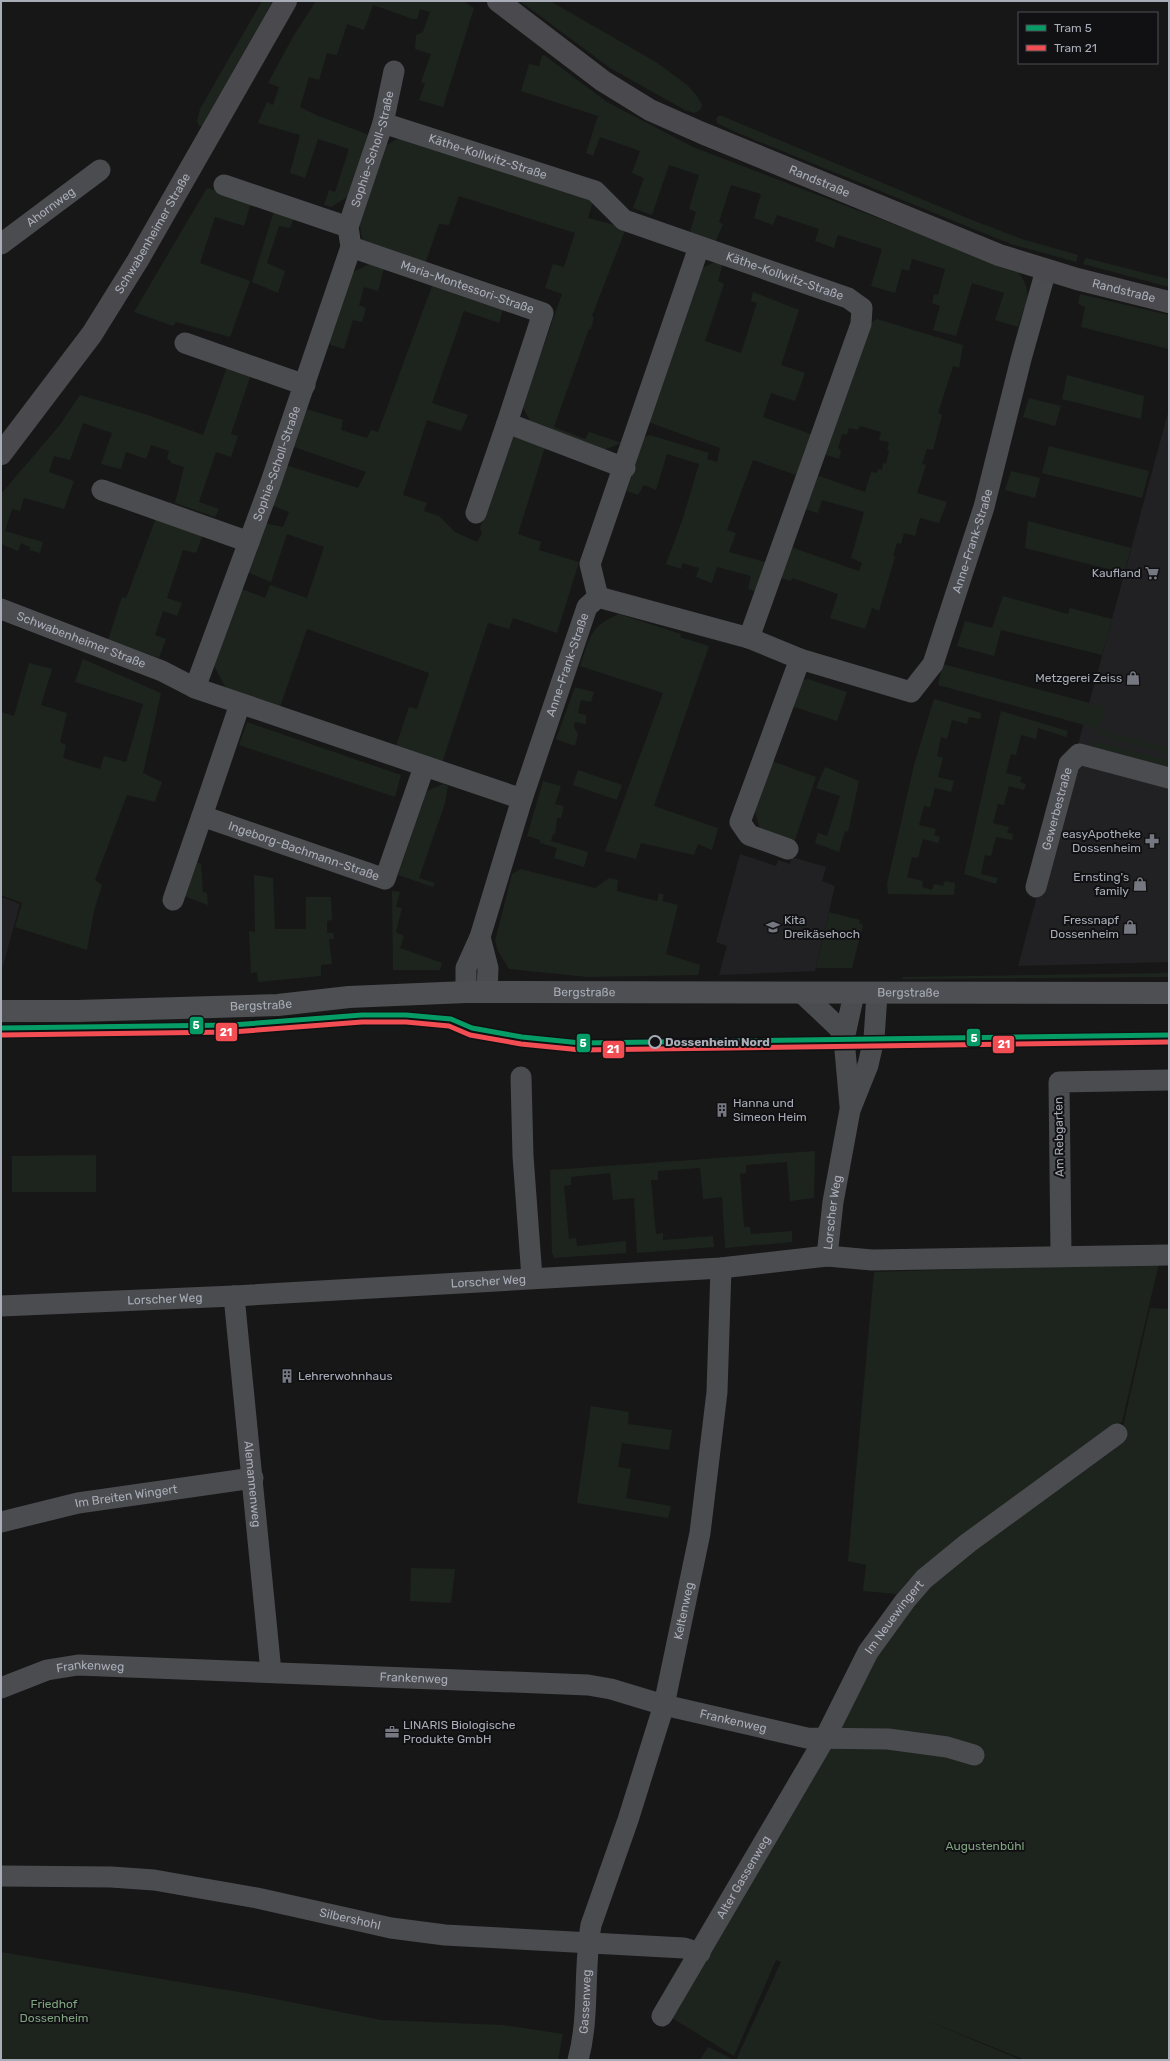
<svg xmlns="http://www.w3.org/2000/svg" width="1170" height="2061" font-family="Rubik,sans-serif">
<rect width="100%" height="100%" fill="#171717"/>
<g fill="#212123">
<polygon points="1169,409 1169,962 1018,966 1112,619"/>
<polygon points="740,854 776,866 778,860 790,864 792,857 826,867 822,881 835,886 815,971 719,975 727,946 716,942"/>
<polygon points="1,897 20,904 1,973"/>
</g>
<g fill="#1d241e">
<polygon points="262,1 273,1 202,126 199,126 197,121 200,109"/>
<polygon points="316,1 463,1 474,8 443,107 419,100 425,84 421,82 431,54 415,49 416,35 423,32 430,12 420,9 417,19 413,19 373,5 364,30 347,24 337,55 327,53 319,80 309,77 300,107 316,115 369,135 347,197 331,207 324,205 329,190 335,192 349,149 318,139 305,178 290,173 300,135 258,123 267,102 273,105 279,87 268,83 294,35"/>
<polygon points="520,1 550,1 656,62 687,85 697,96 702,105 700,110 694,113 685,110 610,68"/>
<path d="M544,55L607,102L693,147L1018,272C1035,294 1025,303 1018,327L995,320L1004,293L972,283L956,336L933,330L940,306L932,303L934,294L938,295L945,269L912,259L909,271L902,269L895,293L871,286L882,249L838,235L834,248L815,241L819,229L777,215L773,225L754,218L761,194L731,185L719,222L723,224L716,241L690,232L696,212L689,209L699,175L669,165L652,215L633,208L644,178L632,173L640,151L600,137L593,156L586,153L598,116L521,91L529,64L539,66L542,56Z"/>
<polygon points="718,116 722,116 972,220 1022,239 1078,255 1076,262 1011,244 976,230 733,131 717,123 716,119"/>
<polygon points="404,135 594,198 588,218 626,228 592,316 594,317 591,329 589,329 554,427 585,439 589,432 622,443 601,451 533,426 522,406 562,294 545,288 553,264 564,267 575,233 459,196 449,225 439,224 425,264 363,242 359,223 385,146"/>
<polygon points="207,188 251,203 244,226 215,217 200,263 250,281 230,337 176,322 173,326 134,312"/>
<polygon points="274,211 294,218 290,228 279,226 267,263 285,271 278,293 252,282"/>
<polygon points="1086,258 1169,279 1169,287 1083,264"/>
<polygon points="713,263 723,263 718,281 724,284 705,341 741,353 757,303 751,301 753,292 799,310 781,365 805,373 795,401 771,393 763,417 811,434 796,475 753,460 727,530 736,533 729,552 765,562 757,592 748,589 751,576 717,567 712,583 696,577 699,568 682,563 681,569 666,564 683,518 699,464 667,454 656,490 644,485 638,495 627,491 644,437 650,435 709,453 707,459 717,462 720,448 648,422 697,270"/>
<polygon points="370,264 384,268 378,291 364,287 359,305 366,308 362,322 353,320 344,349 331,345 327,340 349,274"/>
<polygon points="432,286 503,310 499,323 464,311 432,403 468,415 461,431 427,420 403,495 427,503 424,511 439,516 455,532 477,542 482,533 480,528 512,436 545,447 518,534 541,542 539,550 579,562 557,633 513,618 509,629 488,623 442,763 396,746 409,707 417,709 429,673 307,629 280,707 227,690 214,666 242,589 265,598 270,585 307,598 324,547 287,534 271,582 247,572 264,523 283,527 289,512 271,505 286,465 358,488 366,472 291,446 303,408 343,420 341,430 367,438 371,430 378,432"/>
<polygon points="1080,294 1169,315 1169,349 1081,327 1085,307 1078,304"/>
<polygon points="877,319 963,345 959,368 953,366 938,413 942,415 933,450 927,449 922,464 926,465 917,493 947,502 939,523 920,518 915,536 904,533 901,544 897,543 893,556 895,557 879,611 872,608 865,629 830,618 838,594 792,578 791,581 781,578 791,547 859,571 862,563 851,558 864,512 822,500 818,513 804,509 816,475 865,492 871,472 877,473 878,469 882,470 883,463 886,464 889,450 887,449 889,442 879,440 881,432 860,426 858,430 849,428 847,435 842,434 838,448 841,450 839,459 823,454 870,323"/>
<polygon points="227,367 251,374 231,434 238,436 231,457 216,452 199,502 219,509 215,517 175,503 184,467 171,463 171,461 167,459 169,451 151,445 146,459 126,452 121,469 101,464 112,433 83,423 70,460 54,456 49,472 74,481 64,509 24,498 20,511 12,509 5,531 43,542 40,553 30,550 30,547 21,543 18,551 1,544 1,494 59,426 80,395 148,415 203,435"/>
<polygon points="1067,375 1144,396 1141,419 1062,399"/>
<polygon points="1029,398 1061,406 1055,426 1023,417"/>
<polygon points="1049,446 1149,471 1142,498 1042,473"/>
<polygon points="1011,471 1040,478 1035,498 1005,490"/>
<polygon points="156,518 203,534 196,553 183,550 167,598 182,603 177,616 163,611 155,635 166,639 159,658 108,640 122,597 126,598"/>
<polygon points="1028,521 1131,548 1124,573 1025,548"/>
<polygon points="1003,596 1068,614 1070,608 1112,619 1102,655 1001,630 994,656 957,646 965,621 992,628"/>
<path d="M619,614L681,634L680,637L709,646L654,806L718,828L712,850L698,844L694,855L641,843L636,859L605,851L663,693L580,666C590,637 590,626 619,614Z"/>
<polygon points="83,659 161,693 143,773 162,782 155,802 127,795 95,880 102,885 94,911 87,950 15,927 22,903 1,895 1,712 14,716 29,663 52,669 41,705 67,713 60,742 66,745 63,758 100,769 104,756 126,762 143,704 75,682"/>
<polygon points="943,664 1105,707 1099,730 1169,748 1169,754 1097,735 1099,729 938,685"/>
<polygon points="808,679 847,692 837,721 791,706 803,680"/>
<polygon points="575,687 594,692 591,702 581,700 578,713 586,715 586,724 575,722 574,727 578,734 575,746 556,739"/>
<polygon points="934,699 981,713 980,719 969,717 967,724 952,720 947,739 941,737 937,756 943,758 938,777 954,781 951,792 935,788 930,807 924,806 919,825 936,829 934,835 940,837 938,843 923,839 918,858 912,857 907,877 923,881 922,887 932,890 934,884 943,886 945,881 955,883 954,895 888,894 887,884 914,765"/>
<polygon points="1001,711 1068,731 1066,737 1038,728 1036,739 1021,735 1016,755 1011,754 1006,773 1022,777 1020,782 1026,784 1024,790 1009,786 1004,805 998,804 993,823 1009,827 1007,833 1013,834 1012,840 996,837 991,856 985,855 981,874 998,878 996,884 964,874"/>
<polygon points="247,722 401,775 395,797 239,745"/>
<polygon points="1095,741 1168,760 1166,769 1093,749"/>
<polygon points="772,761 816,777 794,843 761,832 755,812"/>
<polygon points="825,767 859,781 848,832 845,831 839,852 815,843 818,833 827,836 840,796 816,788"/>
<polygon points="578,770 622,785 617,800 573,785"/>
<polygon points="543,781 561,786 555,804 564,806 561,818 557,818 555,834 553,834 551,841 588,852 584,867 554,858 557,848 540,843 540,840 527,836"/>
<polygon points="443,784 448,786 445,803 419,878 435,883 433,887 398,875 427,791"/>
<polygon points="194,861 201,864 203,892 207,893 208,905 181,895"/>
<polygon points="521,869 595,888 609,878 618,880 617,891 657,901 659,893 664,895 662,901 678,905 666,954 700,965 698,975 588,977 509,969 498,951 495,941 512,874"/>
<polygon points="254,875 273,878 275,929 306,929 306,897 331,897 332,920 327,921 327,933 333,933 334,939 329,939 332,964 321,965 321,976 258,982 257,972 251,973 249,931 255,932"/>
<polygon points="392,891 400,892 396,907 402,908 396,932 404,936 400,948 442,963 440,970 393,970"/>
<polygon points="829,912 860,920 859,923 863,925 852,968 816,968"/>
<polygon points="1169,973 1169,977 902,979 903,977"/>
<polygon points="815,1151 814,1198 790,1201 787,1162 746,1165 746,1173 740,1174 744,1227 750,1227 751,1234 792,1231 792,1242 725,1248 722,1197 703,1199 700,1168 658,1171 658,1180 651,1180 656,1234 663,1233 663,1240 713,1236 714,1247 637,1253 634,1198 613,1200 610,1173 571,1177 571,1185 564,1186 569,1239 576,1238 577,1246 626,1241 626,1253 554,1258 552,1253 550,1170"/>
<polygon points="96,1155 96,1192 12,1192 12,1156"/>
<polygon points="1159,1263 1122,1422 1010,1500 908,1581 897,1594 863,1591 866,1565 848,1561 874,1272"/>
<polygon points="1150,1308 1169,1309 1169,2060 1025,2060 921,2018 1021,2060 736,2060 781,1962 776,1960 734,2056 672,2018 893,1625 937,1576 1121,1435"/>
<polygon points="591,1406 629,1412 628,1424 672,1430 669,1450 622,1443 618,1467 631,1469 626,1498 671,1506 668,1518 577,1503"/>
<polygon points="411,1568 455,1569 451,1603 410,1601"/>
<polygon points="1,1952 245,1993 381,2020 503,2025 563,2034 558,2060 1,2060"/>
<polygon points="708,2047 734,2060 700,2060"/>
</g>
<g fill="none" stroke-linecap="round" stroke-linejoin="round">
<g stroke="#4b4c50" stroke-width="21">
<path id="s1" d="M383,123L595,191L624,220L848,298L862,308L861,324L749,638"/>
<polyline points="224,185 348,227"/>
<path id="s2" d="M1,244L100,170"/>
<path id="s3" d="M351,247L543,313L507,423L625,468"/>
<polyline points="185,343 305,385"/>
<polyline points="102,490 249,542"/>
<polyline points="476,513 507,423"/>
<polyline points="598,597 590,564 699,247"/>
<path id="s4" d="M1,609L162,671L195,688L522,799"/>
<path id="s5" d="M195,688L271,482L351,247L348,227L383,123L394,71"/>
<path id="s6" d="M240,704L202,816L385,879L424,767"/>
<polyline points="788,849 749,835 740,822 800,659"/>
<path id="s7" d="M1036,887L1069,764L1079,754L1169,778"/>
<polyline points="173,900 202,816"/>
<polyline points="480,937 488,968 487,992"/>
<path id="s8" d="M466,992V968L480,937L522,799L587,607L598,597L749,638L800,659L911,692L933,664L984,507L1021,359L1046,270"/>
<polyline points="803,994 839,1028 844,1039"/>
<polyline points="521,1077 523,1156 532,1278"/>
<polyline points="850,1106 844,1039 854,994"/>
<polyline points="1061,1255 1059,1082 1169,1080"/>
<path id="s9" d="M827,1256L833,1202L850,1110L868,1065L874,1039L877,994"/>
<path id="s10" d="M234,1296L271,1672"/>
<path id="s11" d="M1,1306L234,1296L721,1268L827,1256L872,1260L1169,1255"/>
<path id="s12" d="M1,1522L78,1503L253,1478"/>
<path id="s13" d="M1,1688L47,1670L78,1665L588,1685L611,1689L664,1705L807,1738L888,1739L947,1747L974,1755"/>
<path id="s14" d="M1,1876L111,1877L154,1880L257,1898L391,1928L445,1935L684,1948L700,1953"/>
<path id="s15" d="M662,2016L825,1738L868,1652L905,1601L924,1579L968,1543L1117,1434"/>
<path id="s16" d="M578,2060C590,2016 583,1970 591,1925L628,1820L664,1705L700,1533L717,1392L721,1268"/>
</g>
<g stroke="#4a4a4e" stroke-width="22">
<path id="s17" d="M498,1L603,81L650,110L702,133L999,255L1077,279L1169,302"/>
<path id="s18" d="M1,454L92,334L138,260L286,1"/>
</g>
<path stroke="#4d4f52" stroke-width="22" id="s19" d="M1,1011H77L278,1005L349,997L466,992L1169,993"/>
<defs>
<polyline id="tram-1" points="1,1028 232,1025 362,1015 406,1015 451,1019 472,1028 522,1037 581,1043 1169,1035"/>
<polyline id="tram-2" points="1,1035 232,1032 362,1022 406,1022 449,1026 470,1035 521,1044 581,1050 1169,1042"/>
</defs>
<use href="#tram-1" stroke="#111113" stroke-width="8"/>
<use href="#tram-2" stroke="#111113" stroke-width="8"/>
<use href="#tram-1" stroke="#069c65" stroke-width="5"/>
<use href="#tram-2" stroke="#f34d54" stroke-width="5"/>
</g>
<defs>
<symbol id="supermarket-bare" viewBox="-9 -9 18 18"><path d="M-6-5.5h2.5l.6 2H6L4.5 2H-2.5L-4.4-4H-6ZM-1.5 3.2a1.3 1.3 0 1 0 .1 0ZM3 3.2a1.3 1.3 0 1 0 .1 0Z" fill="#757880" stroke="#111113" stroke-width="2.5" paint-order="stroke"/></symbol>
<symbol id="shop-bare" viewBox="-9 -9 18 18"><path d="M-5-2.5h2.3a2.7 3.5 0 0 1 5.4 0H5L5.5 6h-11ZM-1.5-2.5h3a1.5 2.3 0 0 0-3 0Z" fill="#757880" stroke="#111113" stroke-width="2.5" paint-order="stroke"/></symbol>
<symbol id="pharmacy-bare" viewBox="-9 -9 18 18"><path d="M-2-6h4v4h4v4h-4v4h-4v-4h-4v-4h4Z" fill="#757880" stroke="#111113" stroke-width="2.5" paint-order="stroke"/></symbol>
<symbol id="school-bare" viewBox="-9 -9 18 18"><path d="M0-5L7-2L0 1L-7-2ZM-4 1L0 2.5L4 1V4Q0 6-4 4Z" fill="#757880" stroke="#111113" stroke-width="2.5" paint-order="stroke"/></symbol>
<symbol id="building-bare" viewBox="-9 -9 18 18"><path d="M-4-6H4V6H1V3H-1V6H-4ZM-2.5-4.3h1.7v1.8h-1.7ZM.8-4.3h1.7v1.8H.8ZM-2.5-1h1.7V.8h-1.7ZM.8-1h1.7V.8H.8Z" fill="#757880" stroke="#111113" stroke-width="2.5" paint-order="stroke"/></symbol>
<symbol id="office-bare" viewBox="-9 -9 18 18"><path d="M-6-3h4V-5.5h4V-3h4V5H-6ZM-1-4.5V-3h2v-1.5ZM-6 0V1H6V0Z" fill="#757880" stroke="#111113" stroke-width="2.5" paint-order="stroke"/></symbol>
</defs>
<g fill-rule="evenodd">
<use href="#supermarket-bare" x="1142" y="563" width="20" height="20"/>
<use href="#shop-bare" x="1123" y="668" width="20" height="20"/>
<use href="#pharmacy-bare" x="1142" y="831" width="20" height="20"/>
<use href="#shop-bare" x="1130" y="874" width="20" height="20"/>
<use href="#school-bare" x="763" y="917" width="20" height="20"/>
<use href="#shop-bare" x="1120" y="917" width="20" height="20"/>
<use href="#building-bare" x="712" y="1100" width="20" height="20"/>
<use href="#building-bare" x="277" y="1366" width="20" height="20"/>
<use href="#office-bare" x="382" y="1722" width="20" height="20"/>
</g>
<circle fill="#111113" stroke="#a8adb8" stroke-width="2" cx="655" cy="1042" r="6"/>
<g text-anchor="middle" stroke-width="4" stroke-linejoin="round" paint-order="stroke">
<g font-size="12" fill="#a8adb8" stroke="#111113">
<text dy="4" stroke="none"><textPath href="#s5" startOffset="570">Sophie-Scholl-Straße</textPath></text>
<text dy="4" stroke="none"><textPath href="#s1" startOffset="110">Käthe-Kollwitz-Straße</textPath></text>
<text dy="4" stroke="none"><textPath href="#s17" startOffset="371">Randstraße</textPath></text>
<text dy="4" stroke="none"><textPath href="#s2" startOffset="62">Ahornweg</textPath></text>
<text dy="4" stroke="none"><textPath href="#s18" startOffset="268">Schwabenheimer Straße</textPath></text>
<text dy="4" stroke="none"><textPath href="#s1" startOffset="434">Käthe-Kollwitz-Straße</textPath></text>
<text dy="4" stroke="none"><textPath href="#s3" startOffset="123">Maria-Montessori-Straße</textPath></text>
<text dy="4" stroke="none"><textPath href="#s17" startOffset="695">Randstraße</textPath></text>
<text dy="4" stroke="none"><textPath href="#s5" startOffset="239">Sophie-Scholl-Straße</textPath></text>
<text dy="4" stroke="none"><textPath href="#s8" startOffset="912">Anne-Frank-Straße</textPath></text>
<text dy="4" stroke="none"><textPath href="#s4" startOffset="86">Schwabenheimer Straße</textPath></text>
<text dy="4" stroke="none"><textPath href="#s8" startOffset="344">Anne-Frank-Straße</textPath></text>
<text dy="4" stroke="none"><textPath href="#s7" startOffset="81">Gewerbestraße</textPath></text>
<text dy="4" stroke="none"><textPath href="#s6" startOffset="226">Ingeborg-Bachmann-Straße</textPath></text>
<text dy="4" stroke="none"><textPath href="#s19" startOffset="584">Bergstraße</textPath></text>
<text dy="4" stroke="none"><textPath href="#s19" startOffset="908">Bergstraße</textPath></text>
<text dy="4" stroke="none"><textPath href="#s19" startOffset="260">Bergstraße</textPath></text>
<text transform="translate(1059 1137) rotate(-91)" y="4">Am Rebgarten</text>
<text dy="4" stroke="none"><textPath href="#s9" startOffset="44">Lorscher Weg</textPath></text>
<text dy="4" stroke="none"><textPath href="#s11" startOffset="488">Lorscher Weg</textPath></text>
<text dy="4" stroke="none"><textPath href="#s11" startOffset="164">Lorscher Weg</textPath></text>
<text dy="4" stroke="none"><textPath href="#s10" startOffset="189">Alemannenweg</textPath></text>
<text dy="4" stroke="none"><textPath href="#s12" startOffset="128">Im Breiten Wingert</textPath></text>
<text dy="4" stroke="none"><textPath href="#s16" startOffset="464">Keltenweg</textPath></text>
<text dy="4" stroke="none"><textPath href="#s15" startOffset="462">Im Neuewingert</textPath></text>
<text dy="4" stroke="none"><textPath href="#s13" startOffset="93">Frankenweg</textPath></text>
<text dy="4" stroke="none"><textPath href="#s13" startOffset="417">Frankenweg</textPath></text>
<text dy="4" stroke="none"><textPath href="#s13" startOffset="741">Frankenweg</textPath></text>
<text dy="4" stroke="none"><textPath href="#s15" startOffset="161">Alter Gassenweg</textPath></text>
<text dy="4" stroke="none"><textPath href="#s14" startOffset="353">Silbershohl</textPath></text>
<text dy="4" stroke="none"><textPath href="#s16" startOffset="59">Gassenweg</textPath></text>
</g>
<g font-size="12" fill="#a8adb8" stroke="#111113" text-anchor="end">
<text x="1141" y="577">Kaufland</text>
<text x="1122" y="682">Metzgerei Zeiss</text>
<text x="1141" y="838">easyApotheke<tspan x="1141" dy="14">Dossenheim</tspan></text>
<text x="1129" y="881">Ernsting's<tspan x="1129" dy="14">family</tspan></text>
<text x="784" y="924" text-anchor="start">Kita<tspan x="784" dy="14">Dreikäsehoch</tspan></text>
<text x="1119" y="924">Fressnapf<tspan x="1119" dy="14">Dossenheim</tspan></text>
<text x="733" y="1107" text-anchor="start">Hanna und<tspan x="733" dy="14">Simeon Heim</tspan></text>
<text x="298" y="1380" text-anchor="start">Lehrerwohnhaus</text>
<text x="403" y="1729" text-anchor="start">LINARIS Biologische<tspan x="403" dy="14">Produkte GmbH</tspan></text>
</g>
<g font-size="12" font-weight="bold" fill="#a8adb8" stroke="#111113" text-anchor="start">
<text x="665" y="1046">Dossenheim Nord</text>
</g>
<g font-size="12" fill="#7fa381" stroke="#111113">
<text x="985" y="1850">Augustenbühl</text>
<text x="54" y="2008">Friedhof<tspan x="54" dy="14">Dossenheim</tspan></text>
</g>
</g>
<g stroke="#111113" stroke-width="1.5">
<rect x="189" y="1016" width="15" height="19" rx="4" fill="#069c65"/>
<rect x="215" y="1022" width="23" height="20" rx="4" fill="#f34d54"/>
<rect x="966" y="1028" width="15" height="19" rx="4" fill="#069c65"/>
<rect x="576" y="1033" width="15" height="20" rx="4" fill="#069c65"/>
<rect x="992" y="1035" width="23" height="19" rx="4" fill="#f34d54"/>
<rect x="602" y="1040" width="23" height="19" rx="4" fill="#f34d54"/>
</g>
<g font-size="11" text-anchor="middle" font-weight="bold" fill="#fff">
<text x="196" y="1029">5</text>
<text x="226" y="1036">21</text>
<text x="974" y="1042">5</text>
<text x="583" y="1047">5</text>
<text x="1004" y="1048">21</text>
<text x="613" y="1053">21</text>
</g>
<rect width="1170" height="2061" fill="none" stroke="#a8adb8" stroke-width="4"/>
<rect x="1018" y="12" width="140" height="52" fill="#111113" stroke="#4d4f55"/>
<rect x="1026" y="25" width="20" height="6" fill="#069c65" stroke="#4d4f55"/>
<text x="1054" y="32" font-size="12" fill="#a8adb8">Tram 5</text>
<rect x="1026" y="45" width="20" height="6" fill="#f34d54" stroke="#4d4f55"/>
<text x="1054" y="52" font-size="12" fill="#a8adb8">Tram 21</text>
</svg>
